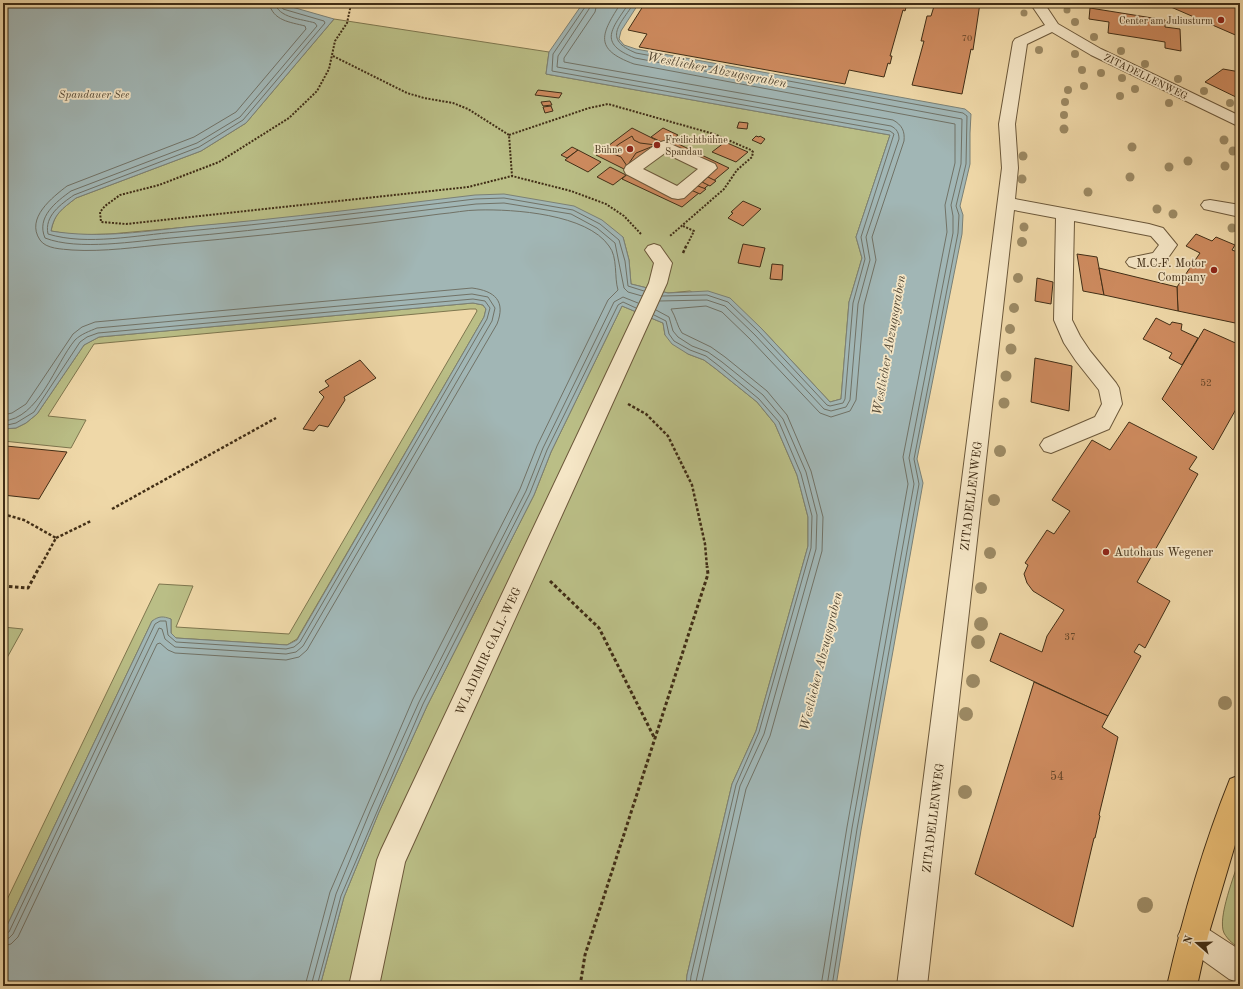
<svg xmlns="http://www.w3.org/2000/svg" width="1243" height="989" font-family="'Old Standard TT',serif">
<rect width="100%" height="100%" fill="#efd8a8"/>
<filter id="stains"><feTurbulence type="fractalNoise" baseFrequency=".005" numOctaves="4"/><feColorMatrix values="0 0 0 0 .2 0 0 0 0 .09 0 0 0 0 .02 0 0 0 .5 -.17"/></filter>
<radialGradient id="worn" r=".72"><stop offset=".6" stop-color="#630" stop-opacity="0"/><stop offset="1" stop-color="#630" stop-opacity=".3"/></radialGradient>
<g fill="#babe86" stroke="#7e764e">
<path d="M334,19L549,52L546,74L890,135L856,237L862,258L849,302L841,399L830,402L761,328L690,291L668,293L631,284L629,260L623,237L267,220L110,234L74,235L51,231C55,212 61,210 76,198L201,151L246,123Z"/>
<polygon points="473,303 483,305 486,309 484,317 297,639 287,645 176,638 171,633 171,619 152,621 3,934 3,908 159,584 193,586 176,627 289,634 477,311 476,309 470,309 94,344 48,416 86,420 71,448 3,441 3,429 16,428 26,423 37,414 84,345 99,337"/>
<polygon points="622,306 663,323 665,335 688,354 704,360 716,369 757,402 775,424 797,475 808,517 808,546 756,731 732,784 687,975 686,986 320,986 344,897 379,812 427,706 534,495 551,452"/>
<polygon points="3,627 23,629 3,665"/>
<path d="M1240,857V948C1234,945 1228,940 1224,933C1217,918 1235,874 1240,857Z"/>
</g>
<path fill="#a1b6b5" stroke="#7b8075" d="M3,3H278L334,19L246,123L201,151L76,198C62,209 54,214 51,231C99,239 148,231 195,226C289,218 382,206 475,195L504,194L574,206L602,220L623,237L629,260L631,284L668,293L708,291L730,298L761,328L830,402L841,399L849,302L862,258L856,237L890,135L546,74L549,52L583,3H639L621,31L619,39L624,45L636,49L965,109L971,114L970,133V164L960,206L963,215L962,234L917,459L923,483L861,830L836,986H686L687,975L732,784L756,731L808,546V517L797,475L775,424L757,402L716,369L704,360L688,354L672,344L665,335L663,323L622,306L551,452L534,495L427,706L379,812L344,897L320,986H3V934L152,621C159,616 163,616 171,619V633L176,638L287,645L297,640L484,317L486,309L483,305L473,303L99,337L84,345L37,414L26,423L16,428L3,429Z"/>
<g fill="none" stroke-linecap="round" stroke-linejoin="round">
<g stroke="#717266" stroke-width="1">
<path d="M269,3C273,21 290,22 305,26L306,29L236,112L194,137L67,186C53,197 25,218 40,240C46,249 62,249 72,250C104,252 137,247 169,244C237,238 304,231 371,223C394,220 417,217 440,214C453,213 466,210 478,210C514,209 587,214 609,246C618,257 614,277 618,290L608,300L537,446L520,489L413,699L330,892L305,986"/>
<path d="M275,3C278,18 302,19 315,23L317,26L240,117L197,143L71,191C56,202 36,217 45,238C78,251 136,241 171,238C273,229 375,216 476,204L504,203L571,214L597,228L615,243L624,288L628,292L642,296"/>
<path d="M280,3L283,9L324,21L325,23L243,120L199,147L74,195C61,204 44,216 48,234C87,246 137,235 177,232C277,223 376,211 475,199L504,198L573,210L600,224L619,240L625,261L628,286L644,291"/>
<polyline points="586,3 585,7 553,54 552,71 890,131 894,134 861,237 865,259 853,303 845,399 843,403 830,406 827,405 758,331 728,302 707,295 662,296"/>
<path d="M591,3L589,9L558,56L557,67L891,126C897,129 899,133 899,139L866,237L870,260L858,304L850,400L846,407L831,411L824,409L755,335L725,306L707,300L660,301"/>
<path d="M597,3L595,12L564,58V62L893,120C902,125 905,131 904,141L872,237L876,260L864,305L856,400L850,411L831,417L820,413L750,339L722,312L706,306L671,309C676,317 677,326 682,333L711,347L725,357L767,391L787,415L811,471L823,517L822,551L770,736L746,789L701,986"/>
<path d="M621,3C601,34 593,49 634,64L955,124V163L945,205L947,232L903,457L908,484L847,827L821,986"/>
<path d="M629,3C612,29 597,43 635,58L962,119L961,164L951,205L953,216V233L909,458L914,484L852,828L827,986"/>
<path d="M634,3C620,25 602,39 636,53L963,113L967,116L966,164L956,206L959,215L958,233L914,459L919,484L857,829L832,986"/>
<polyline points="656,310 669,317 673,331 678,337 692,346 708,352 722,362 763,395 783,419 806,472 817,515 816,549 764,734 740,786 695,986"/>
<polyline points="654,315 666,321 669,334 674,341 690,350 706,356 719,366 759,399 779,422 801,474 812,516 811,548 759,732 736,785 691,976 690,986"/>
<path d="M3,415L12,413L26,404L73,334L82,327L95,322L472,288C495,291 506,301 497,324L307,650L299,657L286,660L175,653L168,650L160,643L157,644L18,937L11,944L3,946"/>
<path d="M3,421C39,419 55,364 75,340C81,334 90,331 97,328L472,294L488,297L495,308L492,321L303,646L296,652L286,654L175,647L165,639L162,629L159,628L13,934L9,938L3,940"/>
<polyline points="3,426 16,423 34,412 80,342 87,337 98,333 473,299 485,301 490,308 487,319 300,642 294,647 286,649 176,642 168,635 166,621 160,621 155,624 9,932 3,934"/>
<polyline points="311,986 336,894 371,809 419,702 526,491 543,448 614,302 623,297 638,303"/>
<polyline points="317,986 341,896 423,704 530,493 547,450 618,305 623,302 636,308"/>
</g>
</g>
<g fill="#cd8a5e" stroke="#412e16">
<polygon points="645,3 906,3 907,4 905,11 903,10 890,56 892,56 890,64 888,63 884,77 849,70 845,84 639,47 647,34 628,30"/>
<polygon points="935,3 980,3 973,50 971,49 962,94 912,85 924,41 921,41 927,16 931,16"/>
<polygon points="1162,3 1240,3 1240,37 1164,4"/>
<polygon points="1090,8 1165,20 1165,27 1180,29 1181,51 1165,48 1165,42 1108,33 1109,22 1089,19"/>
<polygon points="1223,69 1240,72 1240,99 1205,82"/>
<polygon points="538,90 562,93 559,98 535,95"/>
<polygon points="550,101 552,105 543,106 541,102"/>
<polygon points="551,106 553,111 545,113 543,107"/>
<polygon points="739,122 748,123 747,129 737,128"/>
<polygon points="632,128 664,144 628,171 596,155"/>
<polygon points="663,128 678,135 666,144 651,137"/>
<polygon points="632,136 634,140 640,143 656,145 636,153 627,166 621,157 609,152 619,144"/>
<polygon points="756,136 759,137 760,136 765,139 761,144 752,140"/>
<polygon points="670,140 729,168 682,207 622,179 632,170 678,194 709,168 666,144"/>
<polygon points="725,142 748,152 736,162 712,152"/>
<polygon points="572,147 578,150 567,158 561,155"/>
<polygon points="578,150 601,162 588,172 565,160"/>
<polygon points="610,167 626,175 613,185 597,177"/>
<polygon points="708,177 716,181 710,186 702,182"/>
<polygon points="697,186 698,186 706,189 700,194 691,190"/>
<polygon points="743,201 761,209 743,226 728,218 733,213 731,212"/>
<polygon points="1196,234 1212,241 1216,237 1235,245 1232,250 1240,253 1240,324 1178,311 1177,287 1200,253 1186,246"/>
<polygon points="743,244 765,248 760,267 738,263"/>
<polygon points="1077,254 1097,257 1104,295 1083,291"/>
<polygon points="772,264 783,265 782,280 770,279"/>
<polygon points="1099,268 1177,287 1178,311 1104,295"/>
<polygon points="1037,278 1053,282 1051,304 1035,301"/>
<polygon points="1156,318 1170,325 1172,322 1182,324 1181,330 1198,338 1182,365 1169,358 1172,353 1143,339"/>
<polygon points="1204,329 1240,345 1240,402 1213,450 1162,399"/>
<polygon points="1035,358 1072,366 1069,411 1031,402"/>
<polygon points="360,360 376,378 344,397 345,400 328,427 319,425 314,431 303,429 324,397 319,392 329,386 325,381"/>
<polygon points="1129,422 1197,457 1189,469 1198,474 1137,582 1170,601 1145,648 1139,644 1134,652 1141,656 1108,716 990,661 1000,633 1042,652 1047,636 1064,610 1033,591 1027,583 1024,574 1028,565 1025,563 1047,530 1054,534 1070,511 1052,500 1092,440 1110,450"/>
<polygon points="3,446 6,446 67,452 39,499 3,495"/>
<polygon points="1034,682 1108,716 1102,727 1118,737 1099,815 1100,816 1095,838 1094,838 1073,927 975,874"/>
</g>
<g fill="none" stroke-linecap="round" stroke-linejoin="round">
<defs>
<g id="minor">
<polygon points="1030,3 1044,3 1058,24 1101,49 1240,116 1240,127 1091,55 1052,32 1027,44 1015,124 1018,168 1015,199 1149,224 1163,228 1177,245 1165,262 1135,268 1129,266 1126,262 1129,258 1153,253 1159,245 1151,236 1074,221 1072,320 1080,336 1090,351 1116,383 1119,388 1122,404 1109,429 1051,453 1044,451 1040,445 1044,439 1095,417 1102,404 1099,390 1076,361 1064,343 1054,320 1056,218 1014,210 927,986 897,986 1002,168 999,124 1013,42 1015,39 1045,25"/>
<path d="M664,141L715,164L717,168L684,198L678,199L672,198L626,174L624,170L626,166L658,143ZM665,153L698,169L677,186L643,169Z"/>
<polygon points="1210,200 1240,205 1240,217 1204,209 1201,205 1204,201"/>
<polygon points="654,244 660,246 672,263 667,283 405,862 379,986 349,986 377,860 381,850 649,283 654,263 645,250 648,246"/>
<polygon points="1193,921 1203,926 1240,950 1240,983 1229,979 1183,946 1178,936 1183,926"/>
</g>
<path id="major" d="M1240,775V828L1208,936L1197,986H1167C1183,916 1203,846 1230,779Z"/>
</defs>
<use href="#minor" stroke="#6c583a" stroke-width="2"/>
<use href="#major" stroke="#412e16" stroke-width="2"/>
<g stroke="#412e16" stroke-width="2" stroke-dasharray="2 1.5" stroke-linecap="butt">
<polyline points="345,3 350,9 347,23 335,41 329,69 317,91 289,118 219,162 159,185 120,195 105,206 100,212 101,222 126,224 468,187 512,176 571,191 606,204 624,216 641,234"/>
<polyline points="333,56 407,93 424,98 453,103 468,109 509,135 512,176"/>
<polyline points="509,135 589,108 608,104 714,134 751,150 753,152 752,157 737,170 724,189 670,236"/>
<polyline points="683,226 694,231 687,245"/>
</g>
<g stroke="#412e16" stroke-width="2.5" stroke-dasharray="3 2" stroke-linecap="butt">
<polyline points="683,253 687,244"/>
<polyline points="628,404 646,414 668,436 692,485 705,544 707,567"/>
<polyline points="112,509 276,418"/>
<polyline points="3,514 24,520 56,538 40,567"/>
<polyline points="56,538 91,521"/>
</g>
<g stroke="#412e16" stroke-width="3" stroke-dasharray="3.5 2.5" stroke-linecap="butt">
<polyline points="550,581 599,628 655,739"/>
<polyline points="3,586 28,588 40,566"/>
<polyline points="580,986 585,955 708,574 707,566"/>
</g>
<use href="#minor" fill="#f5e6c6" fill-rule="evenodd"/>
<use href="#major" fill="#e8bc74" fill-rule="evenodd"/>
</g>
<g fill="#9c8a64">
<circle cx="1067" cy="10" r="3.5"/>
<circle cx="1024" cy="13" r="3.5"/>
<circle cx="1075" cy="22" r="4"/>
<circle cx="1094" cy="37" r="4"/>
<circle cx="1039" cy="50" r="4"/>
<circle cx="1121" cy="51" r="4"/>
<circle cx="1075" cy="54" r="4"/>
<circle cx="1145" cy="64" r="4"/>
<circle cx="1082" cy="70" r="4"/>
<circle cx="1101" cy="73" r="4"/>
<circle cx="1122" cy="78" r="4"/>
<circle cx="1178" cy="79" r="4"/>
<circle cx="1084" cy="86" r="4"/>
<circle cx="1135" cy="89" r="4"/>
<circle cx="1068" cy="90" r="4"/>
<circle cx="1204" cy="91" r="4"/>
<circle cx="1120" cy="96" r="4"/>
<circle cx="1065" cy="102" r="4"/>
<circle cx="1169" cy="103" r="4"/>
<circle cx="1230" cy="103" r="4"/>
<circle cx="1064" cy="115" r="4"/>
<circle cx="1064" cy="129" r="4.5"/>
<circle cx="1224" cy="140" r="4.5"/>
<circle cx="1132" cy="147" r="4.5"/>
<circle cx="1233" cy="151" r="4.5"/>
<circle cx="1023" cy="156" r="4.5"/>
<circle cx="1188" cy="161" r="4.5"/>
<circle cx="1225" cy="166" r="4.5"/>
<circle cx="1169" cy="167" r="4.5"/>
<circle cx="1130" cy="177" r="4.5"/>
<circle cx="1022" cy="179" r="4.5"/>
<circle cx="1088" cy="192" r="4.5"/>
<circle cx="1157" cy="209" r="4.5"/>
<circle cx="1173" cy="214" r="4.5"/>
<circle cx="1024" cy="227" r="4.5"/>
<circle cx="1232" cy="228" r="4.5"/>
<circle cx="1022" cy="242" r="5"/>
<circle cx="1018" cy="278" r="5"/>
<circle cx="1014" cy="308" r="5"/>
<circle cx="1010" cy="329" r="5"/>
<circle cx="1011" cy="349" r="5.5"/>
<circle cx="1006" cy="376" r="5.5"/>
<circle cx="1004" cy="403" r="5.5"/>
<circle cx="1000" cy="451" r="6"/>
<circle cx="994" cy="500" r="6"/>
<circle cx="990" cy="553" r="6"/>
<circle cx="981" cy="588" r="6"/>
<circle cx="981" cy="624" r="7"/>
<circle cx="978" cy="642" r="7"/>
<circle cx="973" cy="681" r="7"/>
<circle cx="1225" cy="703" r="7"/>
<circle cx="966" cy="714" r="7"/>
<circle cx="965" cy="792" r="7"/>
<circle cx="1145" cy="905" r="8"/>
</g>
<g fill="#8f2418" stroke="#f5e6c6" stroke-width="1.5">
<circle cx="1221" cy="20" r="4"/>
<circle cx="657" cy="145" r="4"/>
<circle cx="630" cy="149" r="4"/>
<circle cx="1214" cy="270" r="4"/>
<circle cx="1106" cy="552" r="4"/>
</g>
<g text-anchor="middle" stroke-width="3.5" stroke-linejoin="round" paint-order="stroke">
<g font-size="9" fill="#644528">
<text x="967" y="41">70</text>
</g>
<g font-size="10" fill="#412e16" stroke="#f5e6c6" text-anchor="end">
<text x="1213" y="24">Center am Juliusturm</text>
<text x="665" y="143" text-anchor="start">Freilichtbühne<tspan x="665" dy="12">Spandau</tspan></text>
<text x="622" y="153">Bühne</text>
</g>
<g font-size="10" fill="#412e16" stroke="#f5e6c6">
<text transform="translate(1146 76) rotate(26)" y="4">ZITADELLENWEG</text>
</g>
<g font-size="10" fill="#644528">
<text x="1206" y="386">52</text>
<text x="1070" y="640">37</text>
</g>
<g font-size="11" font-style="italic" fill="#544936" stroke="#f5e6c6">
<text x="94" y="98">Spandauer See</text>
</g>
<g font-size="12" fill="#412e16" stroke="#f5e6c6" text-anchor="end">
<text x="1206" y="267">M.C.F. Motor<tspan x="1206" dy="14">Company</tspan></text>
<text x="1114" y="556" text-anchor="start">Autohaus Wegener</text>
</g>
<g font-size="12" fill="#412e16" stroke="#f5e6c6">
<text transform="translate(971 496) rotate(-83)" y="4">ZITADELLENWEG</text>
<text transform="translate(488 651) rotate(-65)" y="4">WLADIMIR-GALL-WEG</text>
<text transform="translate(933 818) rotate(-83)" y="4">ZITADELLENWEG</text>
</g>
<g font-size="12" fill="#644528">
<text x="1057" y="780">54</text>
</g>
<g font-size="13" font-style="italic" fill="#544936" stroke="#f5e6c6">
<text transform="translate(717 69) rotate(11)" y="5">Westlicher Abzugsgraben</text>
<text transform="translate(888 345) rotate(-80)" y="5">Westlicher Abzugsgraben</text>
<text transform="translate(820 661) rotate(-76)" y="5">Westlicher Abzugsgraben</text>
</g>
</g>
<rect width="1243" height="989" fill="none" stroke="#efd8a8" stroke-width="16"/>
<rect x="4" y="4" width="1235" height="981" fill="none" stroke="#412e16" stroke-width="2"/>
<rect x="8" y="8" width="1227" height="973" fill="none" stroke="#412e16"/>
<g transform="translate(1197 943) rotate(290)" stroke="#f5e6c6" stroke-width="3" paint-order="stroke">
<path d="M0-3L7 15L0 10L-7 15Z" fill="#412e16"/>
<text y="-6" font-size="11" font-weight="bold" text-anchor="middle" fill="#412e16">N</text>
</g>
<rect width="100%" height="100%" filter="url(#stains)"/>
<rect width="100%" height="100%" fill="url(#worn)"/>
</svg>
